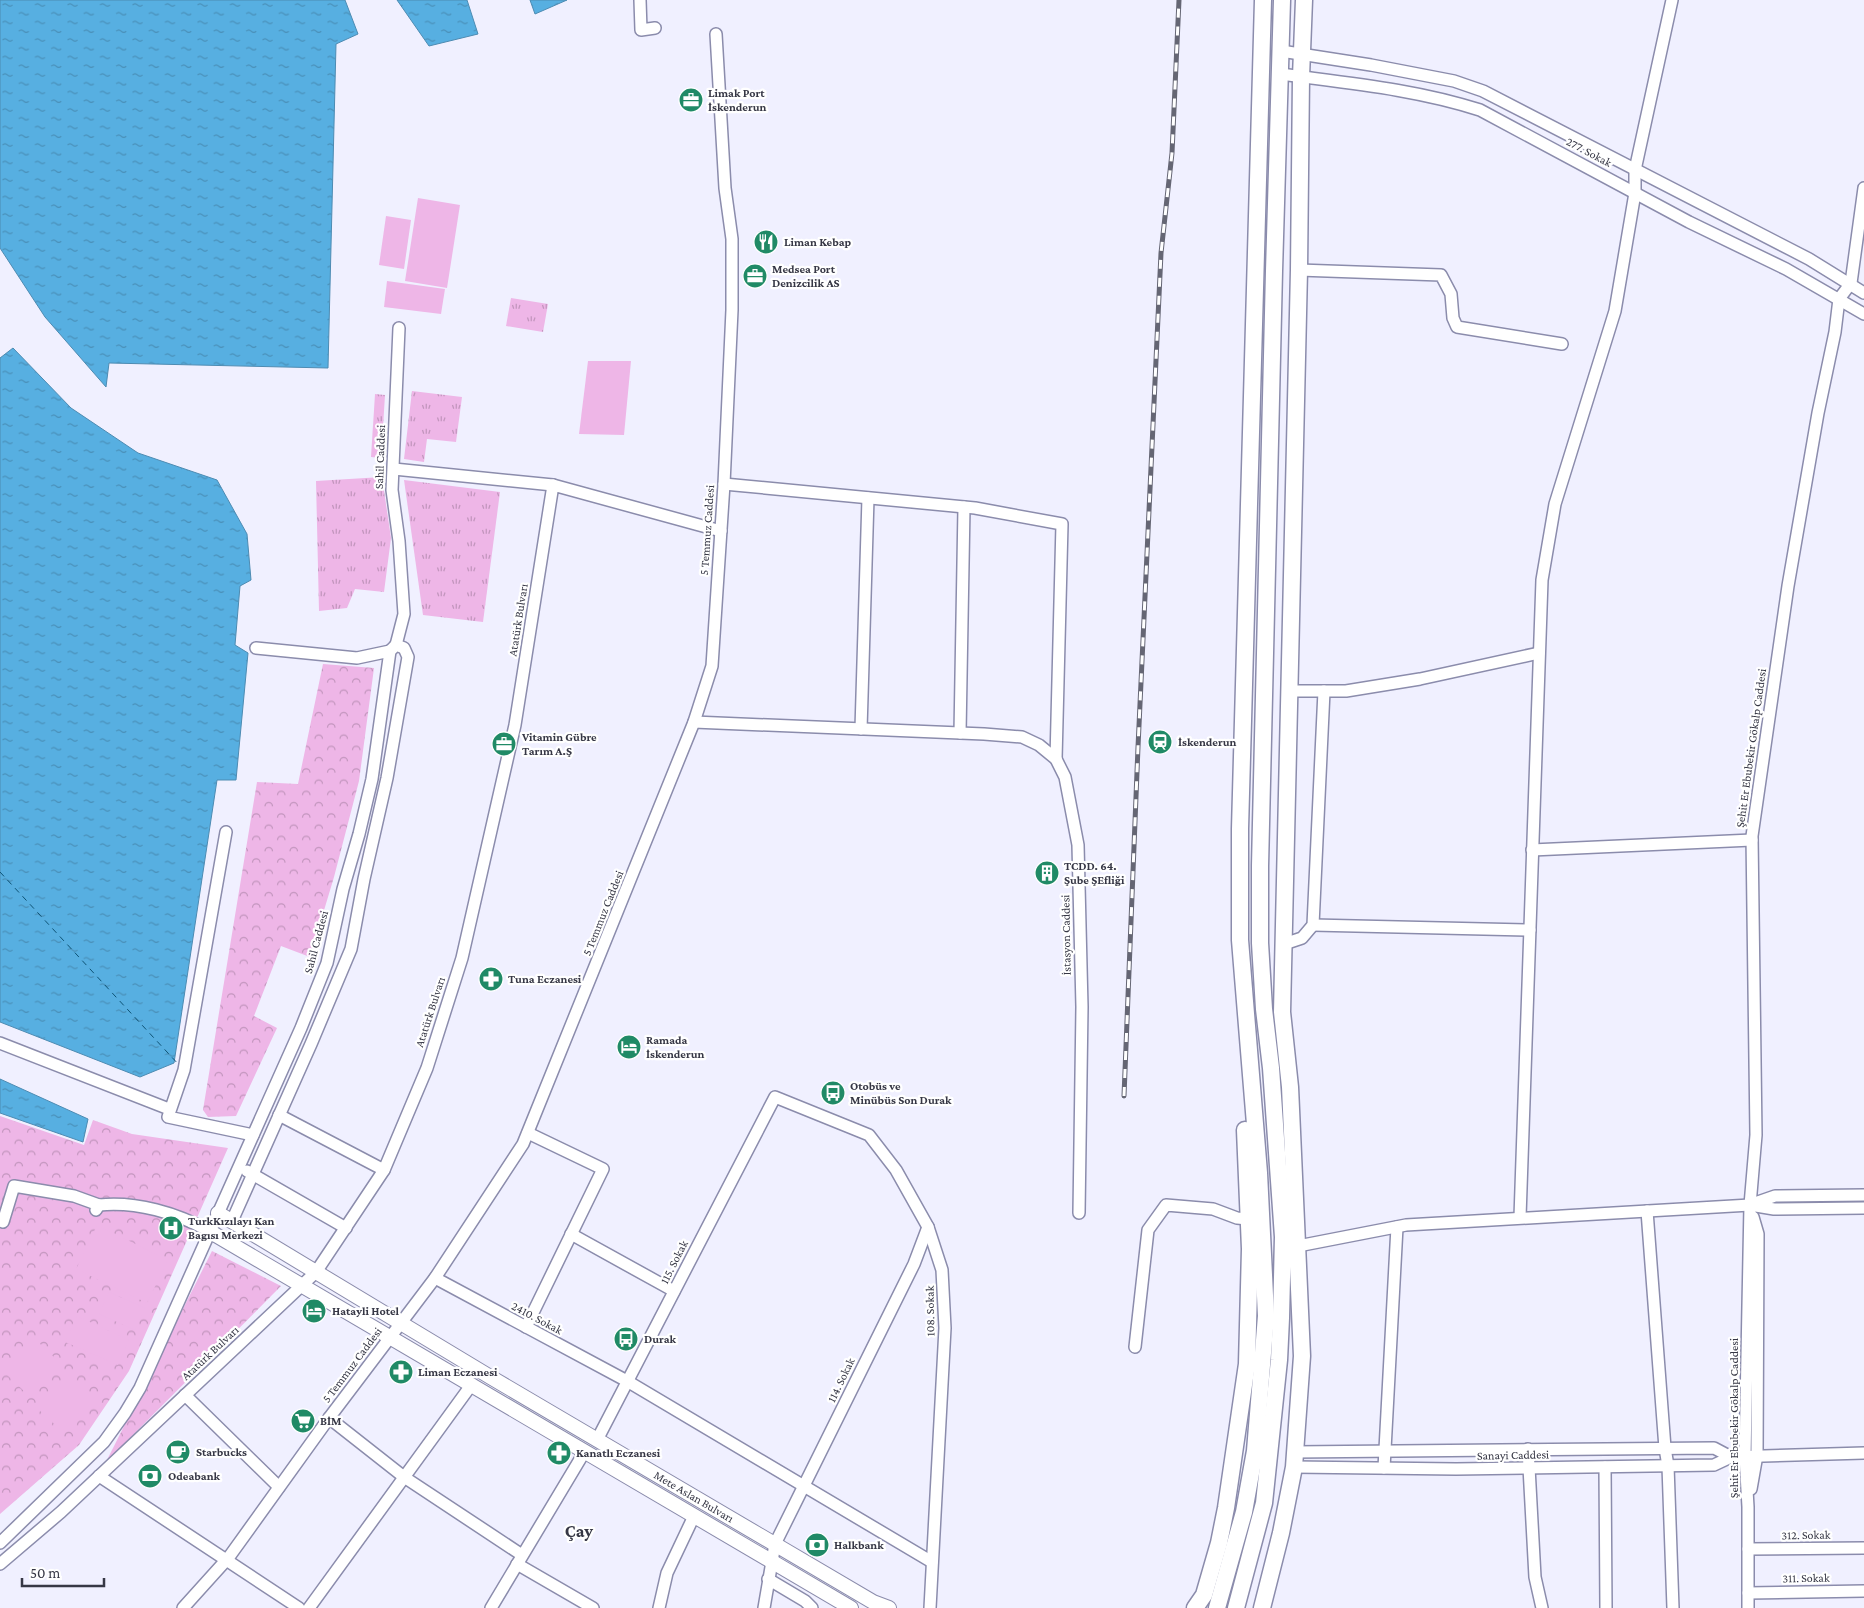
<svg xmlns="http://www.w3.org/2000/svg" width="1864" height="1608" font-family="'Crimson Pro',serif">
<defs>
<pattern id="grass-tufts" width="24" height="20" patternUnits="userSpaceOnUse" patternTransform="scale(1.25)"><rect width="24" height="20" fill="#eeb6e7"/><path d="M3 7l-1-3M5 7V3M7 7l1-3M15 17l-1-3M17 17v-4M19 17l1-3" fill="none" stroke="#c295bd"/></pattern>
<pattern id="park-crowns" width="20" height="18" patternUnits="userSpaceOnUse" patternTransform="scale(1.25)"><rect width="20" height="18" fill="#eeb6e7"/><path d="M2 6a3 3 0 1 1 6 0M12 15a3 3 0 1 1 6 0" fill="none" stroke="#c295bd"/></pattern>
<pattern id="water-ripples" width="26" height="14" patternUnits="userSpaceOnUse" patternTransform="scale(1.25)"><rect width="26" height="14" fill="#57afe1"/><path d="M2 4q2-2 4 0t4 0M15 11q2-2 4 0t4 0" fill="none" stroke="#498fb8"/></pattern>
</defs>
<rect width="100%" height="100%" fill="#f0f0ff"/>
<g fill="url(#grass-tufts)">
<polygon points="511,298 548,304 543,332 506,326"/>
<polygon points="412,391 462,397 456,442 427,439 424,462 404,459"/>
<polygon points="375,394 385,395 381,458 371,457"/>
<polygon points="382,477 391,538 384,592 355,589 347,608 319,611 316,481"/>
<polygon points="404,480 500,492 483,622 423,615"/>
</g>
<g fill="url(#park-crowns)">
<polygon points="323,664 374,668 359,781 334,877 310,957 281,946 254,1016 277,1028 236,1116 208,1117 203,1110 257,782 298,784"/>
<polygon points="0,1116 84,1145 93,1120 132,1134 228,1148 129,1371 79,1445 0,1514"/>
<polygon points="212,1251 281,1286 106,1462"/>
</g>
<g fill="#eeb6e7">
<polygon points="418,198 460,205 447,288 405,281"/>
<polygon points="386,216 411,220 404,269 379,265"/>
<polygon points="387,281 445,289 441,314 384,307"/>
<polygon points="588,361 631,361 624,435 579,434"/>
<polygon points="97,1225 168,1260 147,1303 76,1269"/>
<polygon points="109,1292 145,1308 135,1330 99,1314"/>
<polygon points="77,1316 129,1340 118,1365 65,1342"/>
<polygon points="35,1339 58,1361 27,1394 4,1372"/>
<polygon points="70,1376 92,1397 61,1430 39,1410"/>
</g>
<g fill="url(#water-ripples)" stroke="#4d8bb2">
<polygon points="0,0 345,0 358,34 336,44 328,368 109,363 106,387 45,317 0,248"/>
<polygon points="397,0 467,0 478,34 429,46"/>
<polygon points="530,0 567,0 535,14"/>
<polygon points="13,348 71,408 138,453 217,480 247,534 251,580 240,586 235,645 248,653 236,780 217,780 174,1063 140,1077 0,1022 0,358"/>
<polygon points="0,1079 88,1119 83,1142 0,1113"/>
</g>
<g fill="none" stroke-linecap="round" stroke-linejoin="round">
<polyline stroke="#0e5375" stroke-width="1" stroke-dasharray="6 5" stroke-linecap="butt" points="0,872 180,1066"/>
<defs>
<g id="minor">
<polyline points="640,0 641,30 655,28"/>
<polyline points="1281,51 1371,65 1454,81 1483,91 1809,259 1864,293"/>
<path d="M1280,74C1347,83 1415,89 1480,110L1689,222L1786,269L1864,314"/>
<polyline points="1299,270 1441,275 1451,294 1453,318 1457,327 1562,344"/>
<polyline points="394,469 553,485"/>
<polyline points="724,484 975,508 1062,524 1056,759"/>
<polyline points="396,645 404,614 399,541 392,490 399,328"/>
<polyline points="256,648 357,658 390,651"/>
<polyline points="1289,691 1346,691 1420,679 1539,653"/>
<polyline points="694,722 984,734 1022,737 1039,745 1056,759 1065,777 1078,845 1082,1007 1079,1213"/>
<polyline points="861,729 868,498"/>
<polyline points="960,733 964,507"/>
<polyline points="226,832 184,1070 168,1117 253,1135"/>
<polyline points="1532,850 1752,840"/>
<polyline points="1313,925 1530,930"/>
<polyline points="1284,944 1302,938 1313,925 1324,691"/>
<polyline points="0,1043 169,1109"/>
<polyline points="279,1115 384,1170"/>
<polyline points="247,1171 346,1228"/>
<polyline points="1752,1204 1775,1196 1864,1195"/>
<path d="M99,1205C136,1201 177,1213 209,1231"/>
<polyline points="1647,1211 1665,1448 1668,1466 1673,1608"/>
<polyline points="1520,1217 1542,580 1555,504 1615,311 1635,193 1635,170 1672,0"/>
<polyline points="3,1222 14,1186 74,1196 99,1205 96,1210"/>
<polyline points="571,1234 674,1291"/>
<polyline points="1298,1246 1406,1225 1750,1205 1774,1209 1864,1208"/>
<polyline points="435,1278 627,1381 932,1562"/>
<polyline points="526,1327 603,1169 528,1133"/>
<polyline points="1135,1347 1148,1230 1166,1205 1213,1209 1237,1218 1248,1219"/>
<polyline points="185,1395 279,1487"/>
<polyline points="329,1418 404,1477 522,1555"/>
<polyline points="597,1440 775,1097 869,1135 896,1170 928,1227 942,1270 945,1328 930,1608"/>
<polyline points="1528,1449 1535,1577 1542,1608"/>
<polyline points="1295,1452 1714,1448 1731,1457"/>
<polyline points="1294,1467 1456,1469 1714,1465 1731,1457 1864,1453"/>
<polyline points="1605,1467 1606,1608"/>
<polyline points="1384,1468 1397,1227"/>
<polyline points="99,1476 299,1608"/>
<polyline points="1751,1489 1757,1455 1758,1234 1753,1217"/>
<polyline points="0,1543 104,1442 125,1413 140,1388 301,1028 327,963 343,889 359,834 372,779 390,651 396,645 404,648 408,657 387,778 364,879 351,949 311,1044 232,1221"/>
<polyline points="1748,1549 1864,1548"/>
<polyline points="0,1564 61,1512 316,1272 384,1170 427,1068 462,958 515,725 553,485 721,531"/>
<polyline points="517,1564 593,1608"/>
<polyline points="768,1579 805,1601 812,1608"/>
<polyline points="1748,1593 1864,1591"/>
<polyline points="183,1608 229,1557 329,1418 435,1278 523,1144 694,722 712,666 724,484 732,310 732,239 725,188 716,34"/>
<polyline points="309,1608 472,1384"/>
<polyline points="491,1608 585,1451"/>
<polyline points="659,1608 667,1573 694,1516"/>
<polyline points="764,1608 775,1544 914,1264 928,1227"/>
<polyline points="1748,1608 1748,1507 1745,1456 1750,1205 1756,1135 1752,836 1788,586 1818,413 1835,332 1839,299 1851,283 1864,188"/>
</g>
<g id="major">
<path id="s1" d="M218,1213L492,1378L873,1602L889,1608"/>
<polyline points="209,1231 851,1608"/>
</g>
<g id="highway">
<polyline points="1195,1608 1204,1595 1219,1543 1226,1508 1247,1364 1250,1249 1245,1130"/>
<polyline points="1217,1608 1244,1512 1255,1451 1266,1316 1259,1173 1240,940 1240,829 1263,0"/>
<polyline points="1236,1608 1264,1503 1279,1360 1281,1318 1283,1237 1271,1068 1264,1009 1260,943 1260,866 1274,271 1282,0"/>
<polyline points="1262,1608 1281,1533 1294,1467 1302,1356 1290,1087 1282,1012 1299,270 1301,77 1304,0"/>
</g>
</defs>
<use href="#minor" stroke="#8b8cac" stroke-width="14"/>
<use href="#major" stroke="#8b8cac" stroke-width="16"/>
<use href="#highway" stroke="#8b8cac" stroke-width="19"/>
<use href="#minor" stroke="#fff" stroke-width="11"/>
<use href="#major" stroke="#fff" stroke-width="14"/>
<use href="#highway" stroke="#fff" stroke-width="16"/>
<defs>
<polyline id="rail" points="1124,1096 1138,747 1161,253 1172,153 1179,0"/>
</defs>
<use href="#rail" stroke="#656674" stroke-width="5"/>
<use href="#rail" stroke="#fff" stroke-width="3" stroke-dasharray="9" stroke-linecap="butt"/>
</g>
<defs>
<symbol id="office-disc" viewBox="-11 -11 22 22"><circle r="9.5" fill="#208a66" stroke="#fff"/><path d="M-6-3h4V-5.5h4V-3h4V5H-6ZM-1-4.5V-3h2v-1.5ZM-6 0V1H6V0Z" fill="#fff"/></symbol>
<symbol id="restaurant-disc" viewBox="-11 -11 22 22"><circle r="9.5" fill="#208a66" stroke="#fff"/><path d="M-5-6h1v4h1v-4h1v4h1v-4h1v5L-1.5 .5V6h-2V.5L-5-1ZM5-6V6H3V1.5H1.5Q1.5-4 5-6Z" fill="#fff"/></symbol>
<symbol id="station-disc" viewBox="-11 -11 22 22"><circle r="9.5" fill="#208a66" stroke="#fff"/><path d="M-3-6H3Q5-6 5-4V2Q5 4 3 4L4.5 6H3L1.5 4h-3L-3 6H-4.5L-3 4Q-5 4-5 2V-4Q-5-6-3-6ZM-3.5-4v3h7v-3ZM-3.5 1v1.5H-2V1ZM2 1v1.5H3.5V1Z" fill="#fff"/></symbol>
<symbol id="building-disc" viewBox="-11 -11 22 22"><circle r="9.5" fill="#208a66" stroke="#fff"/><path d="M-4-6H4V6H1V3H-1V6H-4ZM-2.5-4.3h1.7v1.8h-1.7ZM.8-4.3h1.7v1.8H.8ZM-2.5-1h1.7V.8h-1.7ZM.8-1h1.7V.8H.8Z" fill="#fff"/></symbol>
<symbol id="pharmacy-disc" viewBox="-11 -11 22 22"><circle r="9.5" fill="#208a66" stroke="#fff"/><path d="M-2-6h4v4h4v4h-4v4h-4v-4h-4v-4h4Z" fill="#fff"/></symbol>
<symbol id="hotel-disc" viewBox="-11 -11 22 22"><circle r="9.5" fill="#208a66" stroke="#fff"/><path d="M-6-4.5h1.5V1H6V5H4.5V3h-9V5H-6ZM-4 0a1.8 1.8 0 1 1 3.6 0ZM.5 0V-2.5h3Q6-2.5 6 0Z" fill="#fff"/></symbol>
<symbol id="bus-disc" viewBox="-11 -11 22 22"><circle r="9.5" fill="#208a66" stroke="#fff"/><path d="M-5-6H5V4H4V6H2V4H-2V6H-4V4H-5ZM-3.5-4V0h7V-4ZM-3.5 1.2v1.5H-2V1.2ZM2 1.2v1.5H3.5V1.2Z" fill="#fff"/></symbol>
<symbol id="hospital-disc" viewBox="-11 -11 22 22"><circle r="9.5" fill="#208a66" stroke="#fff"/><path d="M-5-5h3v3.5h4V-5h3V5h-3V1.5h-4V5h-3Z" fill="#fff"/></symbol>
<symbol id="supermarket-disc" viewBox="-11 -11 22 22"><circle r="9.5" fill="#208a66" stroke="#fff"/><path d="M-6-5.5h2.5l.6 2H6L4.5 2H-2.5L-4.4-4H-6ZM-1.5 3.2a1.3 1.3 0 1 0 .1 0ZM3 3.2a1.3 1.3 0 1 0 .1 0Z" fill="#fff"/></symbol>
<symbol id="cafe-disc" viewBox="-11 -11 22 22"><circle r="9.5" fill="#208a66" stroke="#fff"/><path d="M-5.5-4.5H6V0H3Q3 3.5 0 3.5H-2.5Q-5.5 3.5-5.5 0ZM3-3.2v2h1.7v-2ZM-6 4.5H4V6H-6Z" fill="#fff"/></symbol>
<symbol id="bank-disc" viewBox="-11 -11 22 22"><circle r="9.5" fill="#208a66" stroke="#fff"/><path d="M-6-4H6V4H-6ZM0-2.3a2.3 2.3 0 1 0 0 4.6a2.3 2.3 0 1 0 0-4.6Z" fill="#fff"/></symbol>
</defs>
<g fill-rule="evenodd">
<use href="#office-disc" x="677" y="86" width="28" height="28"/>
<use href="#restaurant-disc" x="752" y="228" width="28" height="28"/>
<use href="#office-disc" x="741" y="262" width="28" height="28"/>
<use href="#station-disc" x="1146" y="728" width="28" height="28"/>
<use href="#office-disc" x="490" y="730" width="28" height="28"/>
<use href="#building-disc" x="1033" y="859" width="28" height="28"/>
<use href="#pharmacy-disc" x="477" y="965" width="28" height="28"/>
<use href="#hotel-disc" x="615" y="1033" width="28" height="28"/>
<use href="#bus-disc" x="819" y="1079" width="28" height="28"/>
<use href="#hospital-disc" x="157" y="1214" width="28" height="28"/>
<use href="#hotel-disc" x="300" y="1297" width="28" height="28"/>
<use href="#bus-disc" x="612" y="1325" width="28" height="28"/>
<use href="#pharmacy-disc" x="387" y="1358" width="28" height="28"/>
<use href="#supermarket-disc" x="289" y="1407" width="28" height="28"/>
<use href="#cafe-disc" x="164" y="1438" width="28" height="28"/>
<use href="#pharmacy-disc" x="545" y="1439" width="28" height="28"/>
<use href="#bank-disc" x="136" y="1462" width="28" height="28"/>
<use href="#bank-disc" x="803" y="1531" width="28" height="28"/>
</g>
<g text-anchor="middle" stroke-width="4.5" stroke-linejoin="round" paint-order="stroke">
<g font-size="12" font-weight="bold" fill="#363745" stroke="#fff" text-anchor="start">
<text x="708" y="97">Limak Port<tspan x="708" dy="14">İskenderun</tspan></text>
<text x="784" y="246">Liman Kebap</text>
<text x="772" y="273">Medsea Port<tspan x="772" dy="14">Denizcilik AS</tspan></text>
<text x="522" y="741">Vitamin Gübre<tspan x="522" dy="14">Tarım A.Ş</tspan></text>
<text x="1178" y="746">İskenderun</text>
<text x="1064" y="870">TCDD. 64.<tspan x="1064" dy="14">Şube ŞEfliği</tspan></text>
<text x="508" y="983">Tuna Eczanesi</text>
<text x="646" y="1044">Ramada<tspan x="646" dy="14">İskenderun</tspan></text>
<text x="850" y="1090">Otobüs ve<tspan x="850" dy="14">Minübüs Son Durak</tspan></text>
<text x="188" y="1225">TurkKızılayı Kan<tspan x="188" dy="14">Bagısı Merkezi</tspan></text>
<text x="332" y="1315">Hatayli Hotel</text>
<text x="644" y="1343">Durak</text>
<text x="418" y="1376">Liman Eczanesi</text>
<text x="320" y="1425">BİM</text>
<text x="196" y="1456">Starbucks</text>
<text x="576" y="1457">Kanatlı Eczanesi</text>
<text x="168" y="1480">Odeabank</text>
<text x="834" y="1549">Halkbank</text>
</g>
<g font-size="12" fill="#363745" stroke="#fff">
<text transform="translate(1589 152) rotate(28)" y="4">277. Sokak</text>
<text transform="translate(380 457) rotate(-88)" y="4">Sahil Caddesi</text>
<text transform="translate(707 530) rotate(-86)" y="4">5 Temmuz Caddesi</text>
<text transform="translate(518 620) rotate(-81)" y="4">Atatürk Bulvarı</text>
<text transform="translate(1751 748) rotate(-82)" y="4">Şehit Er Ebubekir Gökalp Caddesi</text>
<text transform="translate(603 913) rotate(-68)" y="4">5 Temmuz Caddesi</text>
<text transform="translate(1066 935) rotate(-91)" y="4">İstasyon Caddesi</text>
<text transform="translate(316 942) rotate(-75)" y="4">Sahil Caddesi</text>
<text transform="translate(430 1012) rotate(-72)" y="4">Atatürk Bulvarı</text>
<text transform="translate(674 1262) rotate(-63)" y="4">115. Sokak</text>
<text transform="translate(930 1311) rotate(-91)" y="4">108. Sokak</text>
<text transform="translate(537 1318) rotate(28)" y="4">2410. Sokak</text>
<text transform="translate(210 1353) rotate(-43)" y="4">Atatürk Bulvarı</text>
<text transform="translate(352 1365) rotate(-53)" y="4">5 Temmuz Caddesi</text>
<text transform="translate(841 1380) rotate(-64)" y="4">114. Sokak</text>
<text transform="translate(1734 1418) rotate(-90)" y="4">Şehit Er Ebubekir Gökalp Caddesi</text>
<text transform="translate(1513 1455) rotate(-1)" y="4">Sanayi Caddesi</text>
<text dy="4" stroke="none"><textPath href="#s1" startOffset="554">Mete Aslan Bulvarı</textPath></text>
<text transform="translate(1806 1535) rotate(-1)" y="4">312. Sokak</text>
<text transform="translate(1806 1578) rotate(-1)" y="4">311. Sokak</text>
</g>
<g font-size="18" font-weight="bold" fill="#363745" stroke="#fff">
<text x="579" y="1537">Çay</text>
</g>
</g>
<path d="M22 1578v8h82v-8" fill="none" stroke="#363745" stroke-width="2.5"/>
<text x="30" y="1578" font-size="15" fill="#363745" stroke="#ffffff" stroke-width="4" paint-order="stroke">50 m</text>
</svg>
